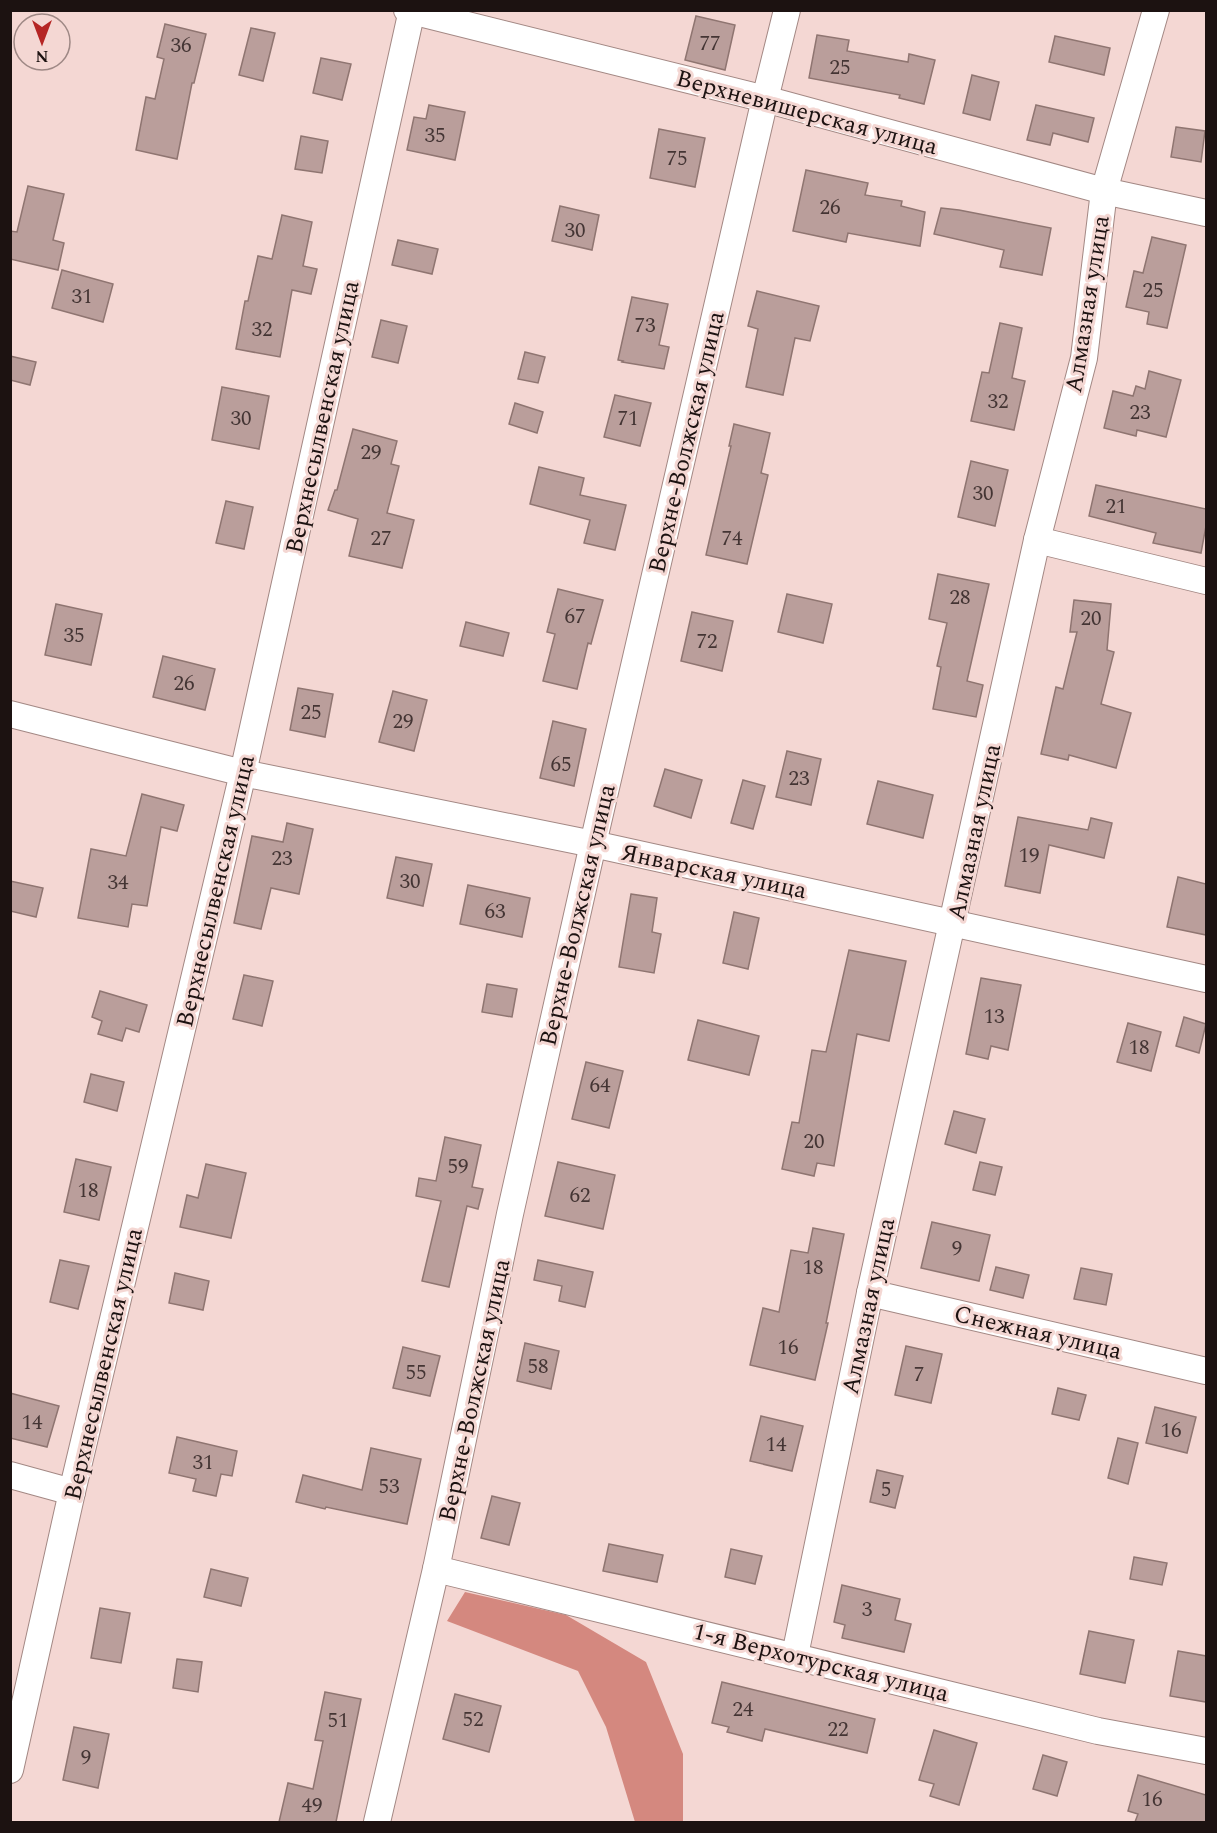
<svg xmlns="http://www.w3.org/2000/svg" width="1217" height="1833" font-family="Spectral,serif">
<rect width="100%" height="100%" fill="#f4d7d3"/>
<polygon fill="#d4887f" points="465,1592 566,1615 646,1662 683,1754 683,1822 635,1822 606,1727 578,1671 447,1621"/>
<g fill="#ba9e9b" stroke="#8f7571" stroke-width="1.5">
<polygon points="696,16 735,25 725,70 685,60"/>
<polygon points="165,24 206,34 194,83 192,83 177,159 136,150 146,97 155,99 164,59 157,57"/>
<polygon points="251,28 275,33 263,81 239,75"/>
<polygon points="817,35 849,40 847,51 908,62 909,54 935,60 924,104 899,98 900,95 809,78"/>
<polygon points="1055,36 1110,48 1104,75 1049,62"/>
<polygon points="321,58 351,64 342,100 313,93"/>
<polygon points="972,75 999,82 990,120 963,113"/>
<polygon points="429,105 465,112 455,160 407,150 414,117 426,119"/>
<polygon points="1036,105 1094,118 1088,142 1053,133 1050,145 1027,140"/>
<polygon points="1176,127 1205,131 1201,162 1171,157"/>
<polygon points="659,129 705,138 695,187 650,178"/>
<polygon points="301,136 328,141 322,173 295,169"/>
<polygon points="806,170 868,183 865,195 902,201 901,206 925,212 920,246 848,233 846,242 793,231"/>
<polygon points="28,186 64,194 53,240 64,243 58,270 10,259 10,231 17,232"/>
<polygon points="560,206 599,215 592,250 552,241"/>
<polygon points="941,208 959,210 1051,228 1042,275 1000,267 1004,250 934,234"/>
<polygon points="282,215 312,222 303,266 317,269 311,294 292,290 280,357 236,349 245,301 248,301 258,256 272,259"/>
<polygon points="1152,237 1186,245 1167,328 1147,324 1149,312 1126,307 1134,271 1143,273"/>
<polygon points="398,240 438,249 432,274 392,265"/>
<polygon points="62,270 113,284 103,322 52,308"/>
<polygon points="757,291 819,306 810,341 795,338 783,395 746,387 758,329 748,326"/>
<polygon points="632,297 668,304 659,345 669,347 664,369 622,362 623,361 618,360"/>
<polygon points="381,320 407,326 398,363 372,357"/>
<polygon points="1000,323 1022,328 1012,378 1025,381 1014,430 971,421 982,372 989,373"/>
<polygon points="525,352 545,357 538,383 518,379"/>
<polygon points="10,356 36,362 30,385 10,380"/>
<polygon points="1149,371 1181,380 1166,437 1137,430 1136,436 1104,428 1113,391 1133,396 1136,386 1145,389"/>
<polygon points="222,387 269,396 259,449 212,440"/>
<polygon points="615,395 651,403 640,446 604,437"/>
<polygon points="515,403 543,412 537,433 509,424"/>
<polygon points="734,424 770,433 761,473 768,475 747,564 706,555 731,446 729,446"/>
<polygon points="353,429 397,441 391,464 399,466 387,513 414,520 402,568 349,556 358,519 328,510 335,490 337,490"/>
<polygon points="971,461 1008,470 995,526 958,517"/>
<polygon points="539,467 584,478 580,495 626,505 615,550 584,543 590,520 530,504"/>
<polygon points="1096,485 1206,509 1206,526 1201,553 1153,543 1156,533 1089,516"/>
<polygon points="226,501 253,507 244,549 216,543"/>
<polygon points="938,574 989,584 967,681 983,685 976,717 933,709 941,667 937,666 947,623 929,619"/>
<polygon points="558,589 603,600 591,644 588,643 577,689 543,681 555,634 547,632"/>
<polygon points="787,594 832,604 823,643 778,632"/>
<polygon points="1074,600 1111,604 1107,650 1114,652 1101,704 1131,713 1116,768 1069,755 1068,760 1041,754 1056,687 1063,689 1077,632 1070,632"/>
<polygon points="56,604 102,614 91,665 45,655"/>
<polygon points="692,612 733,621 722,671 681,661"/>
<polygon points="466,622 509,633 503,656 460,646"/>
<polygon points="163,656 215,669 205,710 153,697"/>
<polygon points="298,688 333,694 325,737 290,730"/>
<polygon points="393,691 427,700 414,751 379,742"/>
<polygon points="553,721 586,729 574,786 540,778"/>
<polygon points="787,751 821,759 811,805 776,797"/>
<polygon points="665,769 702,780 691,818 654,806"/>
<polygon points="743,780 765,786 753,829 731,823"/>
<polygon points="878,781 933,795 923,838 867,824"/>
<polygon points="142,794 184,805 177,831 161,827 147,906 132,904 128,927 78,918 91,849 126,856"/>
<polygon points="1018,817 1088,830 1091,818 1112,823 1104,858 1049,845 1040,893 1005,886"/>
<polygon points="287,823 313,829 299,894 271,888 261,929 234,923 252,836 283,842"/>
<polygon points="396,857 432,864 423,906 387,898"/>
<polygon points="1178,877 1206,884 1206,935 1167,927"/>
<polygon points="10,881 43,888 36,917 10,911"/>
<polygon points="468,885 530,898 522,937 460,924"/>
<polygon points="631,894 657,898 652,932 661,934 654,973 619,967"/>
<polygon points="734,912 759,918 748,969 723,963"/>
<polygon points="849,950 906,961 889,1041 857,1034 834,1166 817,1163 814,1176 782,1169 792,1122 799,1123 812,1050 826,1052"/>
<polygon points="244,975 273,981 262,1026 233,1019"/>
<polygon points="981,978 1021,985 1008,1050 991,1046 988,1059 966,1054"/>
<polygon points="487,984 517,989 512,1017 482,1012"/>
<polygon points="100,991 147,1005 139,1032 126,1028 122,1041 98,1034 102,1021 92,1017"/>
<polygon points="1184,1017 1206,1024 1199,1053 1176,1046"/>
<polygon points="698,1020 759,1036 749,1075 688,1060"/>
<polygon points="1128,1023 1161,1032 1151,1071 1117,1062"/>
<polygon points="586,1062 623,1071 609,1128 572,1119"/>
<polygon points="91,1074 124,1082 117,1111 84,1102"/>
<polygon points="954,1111 985,1119 976,1153 945,1144"/>
<polygon points="445,1137 481,1145 472,1187 483,1189 478,1209 467,1206 449,1287 422,1281 441,1201 416,1196 419,1178 436,1181"/>
<polygon points="76,1159 111,1167 99,1220 64,1212"/>
<polygon points="558,1162 615,1175 603,1229 545,1216"/>
<polygon points="980,1162 1002,1167 995,1195 973,1190"/>
<polygon points="206,1164 246,1173 231,1238 180,1227 187,1195 198,1198"/>
<polygon points="932,1222 990,1235 979,1281 921,1268"/>
<polygon points="813,1228 844,1234 826,1323 828,1323 815,1380 750,1365 763,1308 779,1312 791,1250 808,1253"/>
<polygon points="60,1260 89,1266 78,1309 50,1302"/>
<polygon points="538,1260 593,1272 585,1307 559,1301 562,1286 534,1280"/>
<polygon points="996,1267 1029,1275 1023,1298 990,1290"/>
<polygon points="1081,1268 1112,1274 1106,1305 1074,1299"/>
<polygon points="175,1273 209,1281 203,1310 169,1303"/>
<polygon points="525,1343 559,1351 551,1389 517,1381"/>
<polygon points="906,1346 942,1354 931,1403 895,1395"/>
<polygon points="403,1347 440,1356 430,1396 393,1388"/>
<polygon points="1058,1388 1086,1395 1079,1420 1052,1414"/>
<polygon points="10,1393 59,1406 47,1447 10,1438"/>
<polygon points="1155,1407 1196,1417 1187,1453 1146,1443"/>
<polygon points="761,1416 803,1426 792,1471 750,1461"/>
<polygon points="177,1437 237,1451 232,1476 221,1474 216,1496 193,1491 196,1479 169,1473"/>
<polygon points="1118,1438 1138,1443 1128,1484 1108,1478"/>
<polygon points="371,1448 421,1459 407,1524 326,1507 325,1509 296,1502 303,1475 362,1490"/>
<polygon points="877,1470 903,1476 895,1508 870,1502"/>
<polygon points="492,1496 520,1503 509,1545 481,1538"/>
<polygon points="609,1544 663,1555 657,1582 603,1571"/>
<polygon points="731,1549 762,1556 755,1584 725,1577"/>
<polygon points="1134,1557 1167,1563 1162,1585 1130,1579"/>
<polygon points="211,1569 248,1578 241,1606 204,1597"/>
<polygon points="842,1585 900,1599 895,1620 911,1624 904,1652 842,1638 845,1625 834,1622"/>
<polygon points="100,1608 130,1613 121,1663 91,1658"/>
<polygon points="1089,1631 1134,1640 1125,1683 1080,1674"/>
<polygon points="1178,1651 1206,1656 1206,1702 1170,1696"/>
<polygon points="177,1659 202,1662 198,1692 173,1688"/>
<polygon points="722,1682 875,1719 867,1753 765,1729 762,1741 727,1732 729,1727 712,1723"/>
<polygon points="325,1692 361,1699 336,1822 279,1822 288,1783 313,1789 323,1741 315,1740"/>
<polygon points="455,1694 501,1706 489,1752 443,1739"/>
<polygon points="74,1727 109,1734 98,1788 63,1780"/>
<polygon points="934,1730 977,1743 959,1805 930,1796 934,1784 919,1780"/>
<polygon points="1043,1755 1067,1762 1057,1796 1033,1789"/>
<polygon points="1138,1775 1206,1795 1206,1822 1135,1822 1138,1814 1128,1811"/>
</g>
<g fill="none" stroke-linecap="round" stroke-linejoin="round">
<defs>
<g id="minor">
<polyline points="407,10 765,99 1104,191 1206,213"/>
<polyline points="1037,540 1206,581"/>
<polyline points="10,714 243,773 593,844 1206,979"/>
<polyline points="870,1293 1206,1371"/>
<polyline points="10,1475 72,1492"/>
<polyline points="436,1569 1098,1731 1206,1751"/>
<polyline points="795,1655 870,1293 1037,540 1084,358 1104,191 1156,10"/>
<polyline points="10,1770 72,1492 243,773 412,10"/>
<polyline points="377,1822 436,1569 510,1214 593,844 765,99 787,10"/>
</g>
</defs>
<use href="#minor" stroke="#a38884" stroke-width="28"/>
<use href="#minor" stroke="#fff" stroke-width="26"/>
</g>
<g text-anchor="middle" stroke-width="6" stroke-linejoin="round" paint-order="stroke">
<g font-size="21" fill="#443534">
<text x="710" y="50">77</text>
<text x="181" y="52">36</text>
<text x="840" y="74">25</text>
<text x="435" y="142">35</text>
<text x="677" y="165">75</text>
<text x="830" y="214">26</text>
<text x="575" y="237">30</text>
<text x="1153" y="297">25</text>
<text x="82" y="303">31</text>
<text x="645" y="332">73</text>
<text x="262" y="336">32</text>
<text x="998" y="408">32</text>
<text x="1140" y="419">23</text>
<text x="241" y="425">30</text>
<text x="628" y="425">71</text>
<text x="371" y="459">29</text>
<text x="983" y="500">30</text>
<text x="1116" y="513">21</text>
<text x="381" y="545">27</text>
<text x="732" y="545">74</text>
<text x="960" y="604">28</text>
<text x="575" y="623">67</text>
<text x="1091" y="625">20</text>
<text x="74" y="642">35</text>
<text x="707" y="648">72</text>
<text x="184" y="690">26</text>
<text x="311" y="719">25</text>
<text x="403" y="728">29</text>
<text x="561" y="771">65</text>
<text x="799" y="785">23</text>
<text x="1029" y="862">19</text>
<text x="282" y="865">23</text>
<text x="410" y="888">30</text>
<text x="118" y="889">34</text>
<text x="495" y="918">63</text>
<text x="994" y="1023">13</text>
<text x="1139" y="1054">18</text>
<text x="600" y="1092">64</text>
<text x="814" y="1148">20</text>
<text x="458" y="1173">59</text>
<text x="88" y="1197">18</text>
<text x="580" y="1202">62</text>
<text x="957" y="1255">9</text>
<text x="813" y="1274">18</text>
<text x="788" y="1354">16</text>
<text x="538" y="1373">58</text>
<text x="416" y="1379">55</text>
<text x="919" y="1381">7</text>
<text x="32" y="1429">14</text>
<text x="1171" y="1437">16</text>
<text x="776" y="1451">14</text>
<text x="203" y="1469">31</text>
<text x="389" y="1493">53</text>
<text x="886" y="1496">5</text>
<text x="867" y="1616">3</text>
<text x="743" y="1716">24</text>
<text x="473" y="1726">52</text>
<text x="338" y="1727">51</text>
<text x="838" y="1736">22</text>
<text x="86" y="1764">9</text>
<text x="1152" y="1806">16</text>
<text x="312" y="1812">49</text>
</g>
<g font-size="24" fill="#1c1211" stroke="#f4d7d3">
<text transform="translate(807 112) rotate(15)" y="8">Верхневишерская улица</text>
<text transform="translate(1087 304) rotate(-81)" y="8">Алмазная улица</text>
<text transform="translate(322 417) rotate(-78)" y="8">Верхнесылвенская улица</text>
<text transform="translate(686 442) rotate(-77)" y="8">Верхне-Волжская улица</text>
<text transform="translate(974 832) rotate(-78)" y="8">Алмазная улица</text>
<text transform="translate(714 871) rotate(12)" y="8">Январская улица</text>
<text transform="translate(215 891) rotate(-77)" y="8">Верхнесылвенская улица</text>
<text transform="translate(577 915) rotate(-77)" y="8">Верхне-Волжская улица</text>
<text transform="translate(868 1306) rotate(-78)" y="8">Алмазная улица</text>
<text transform="translate(1038 1332) rotate(13)" y="8">Снежная улица</text>
<text transform="translate(103 1364) rotate(-77)" y="8">Верхнесылвенская улица</text>
<text transform="translate(474 1390) rotate(-78)" y="8">Верхне-Волжская улица</text>
<text transform="translate(821 1662) rotate(14)" y="8">1-я Верхотурская улица</text>
</g>
</g>
<rect width="1217" height="1833" fill="none" stroke="#1c1211" stroke-width="24"/>
<g transform="translate(42 42) rotate(180)"><circle r="28" fill="#f4d7d3" stroke="#9e8885" stroke-width="1.5"/>
<path d="M0-4.5L10 22L0 15L-10 22Z" fill="#b52524"/>
<text y="-9" font-size="16" font-weight="bold" text-anchor="middle" fill="#1c1211">N</text>
</g>
</svg>
